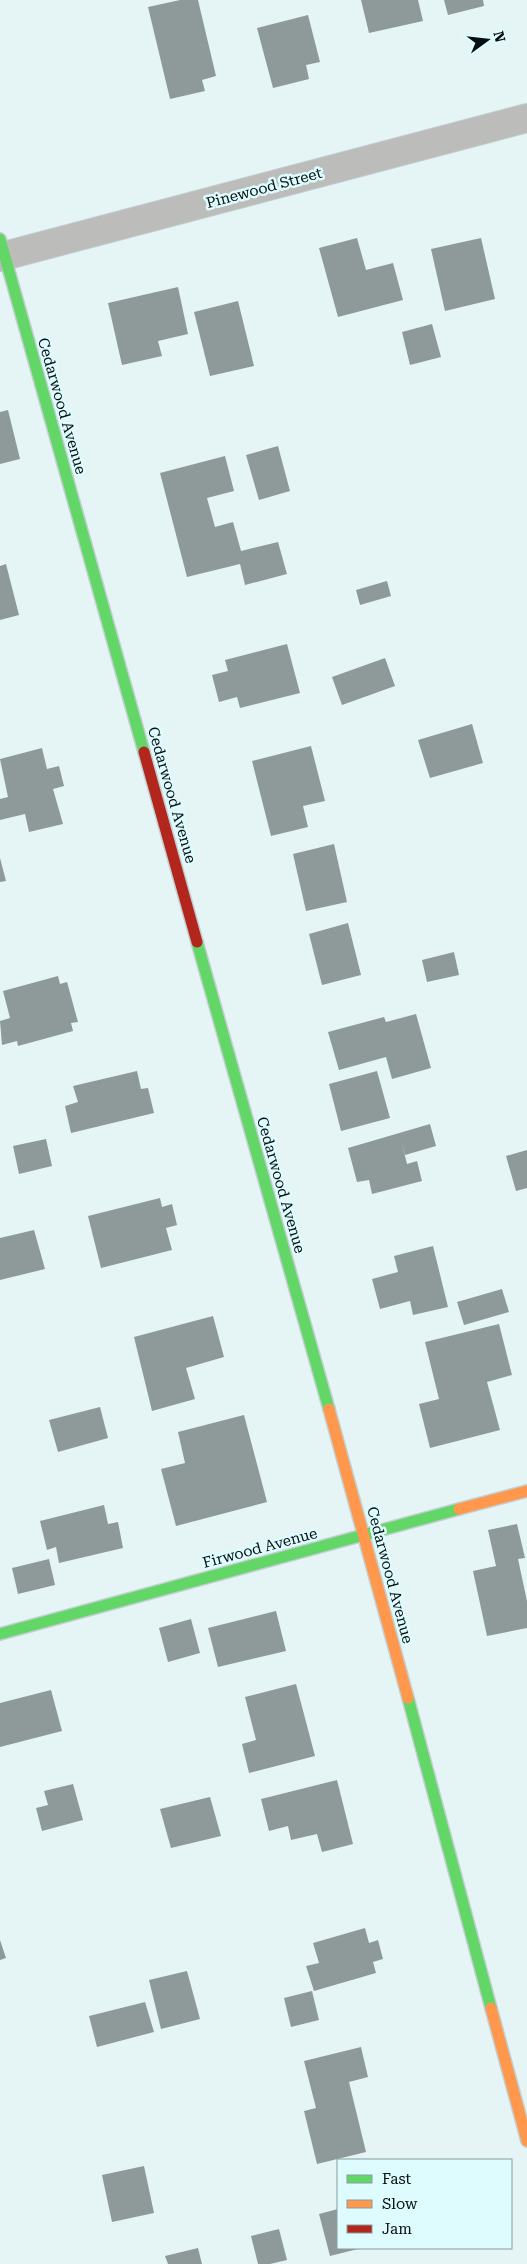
<svg xmlns="http://www.w3.org/2000/svg" width="527" height="2264" font-family="'Roboto Serif',serif">
<rect width="100%" height="100%" fill="#e5f5f6"/>
<g fill="#8e9a9a">
<polygon points="180,0 198,0 216,76 202,80 205,91 170,99 148,7"/>
<polygon points="361,0 418,0 423,21 369,33"/>
<polygon points="444,0 483,0 484,6 448,15"/>
<polygon points="308,15 320,62 306,65 309,79 273,88 257,28"/>
<polygon points="357,238 366,270 393,263 403,300 338,317 319,248"/>
<polygon points="481,238 495,299 445,311 431,249"/>
<polygon points="178,287 188,334 158,341 162,356 122,365 108,303"/>
<polygon points="238,301 254,366 210,376 194,312"/>
<polygon points="432,324 441,357 410,365 402,332"/>
<polygon points="8,410 20,459 0,464 0,412"/>
<polygon points="278,446 290,491 259,500 246,455"/>
<polygon points="225,456 234,491 207,498 215,527 233,522 241,551 278,542 287,574 245,585 240,564 187,577 160,473"/>
<polygon points="6,564 19,615 0,620 0,566"/>
<polygon points="387,581 391,596 360,605 356,590"/>
<polygon points="287,644 300,693 240,708 237,697 219,702 212,675 228,671 225,660"/>
<polygon points="385,658 395,686 342,705 332,677"/>
<polygon points="472,724 483,763 430,778 418,740"/>
<polygon points="311,746 325,801 303,806 308,827 271,836 252,761"/>
<polygon points="42,748 47,769 59,766 64,786 53,789 63,824 29,832 25,814 0,820 0,799 8,797 0,759"/>
<polygon points="334,844 347,902 306,911 293,854"/>
<polygon points="0,858 6,881 0,882"/>
<polygon points="348,923 361,975 322,985 309,934"/>
<polygon points="454,952 459,975 427,982 422,960"/>
<polygon points="58,976 60,984 67,982 78,1022 71,1023 73,1031 18,1046 17,1041 2,1045 0,1021 10,1018 3,991"/>
<polygon points="416,1014 431,1068 392,1079 386,1057 339,1070 328,1032 384,1017 386,1022"/>
<polygon points="137,1071 141,1089 148,1088 154,1113 71,1133 65,1106 78,1102 73,1086"/>
<polygon points="377,1071 390,1118 341,1131 329,1084"/>
<polygon points="430,1124 436,1146 405,1155 401,1140 407,1164 417,1161 422,1181 372,1194 369,1180 357,1182 348,1148"/>
<polygon points="46,1139 52,1166 19,1174 13,1146"/>
<polygon points="527,1150 527,1188 516,1191 506,1156"/>
<polygon points="160,1198 162,1207 172,1204 177,1225 166,1228 172,1250 101,1268 88,1216"/>
<polygon points="34,1230 45,1269 0,1280 0,1238"/>
<polygon points="433,1246 448,1307 413,1315 410,1301 380,1309 372,1279 398,1272 394,1256"/>
<polygon points="502,1289 509,1312 464,1325 457,1302"/>
<polygon points="213,1316 224,1357 186,1368 195,1399 152,1411 134,1337"/>
<polygon points="499,1324 512,1375 487,1382 500,1430 430,1448 419,1404 439,1399 425,1342"/>
<polygon points="100,1407 108,1438 58,1452 49,1420"/>
<polygon points="244,1415 267,1502 176,1526 161,1469 185,1463 178,1432"/>
<polygon points="104,1505 108,1524 118,1522 123,1548 59,1563 56,1547 47,1550 40,1521"/>
<polygon points="517,1524 525,1558 518,1559 527,1601 527,1628 487,1636 473,1571 496,1566 488,1530"/>
<polygon points="49,1559 55,1585 18,1594 12,1568"/>
<polygon points="276,1611 286,1651 218,1667 208,1628"/>
<polygon points="191,1619 200,1653 168,1662 159,1628"/>
<polygon points="296,1684 315,1756 249,1773 242,1744 256,1740 245,1697"/>
<polygon points="51,1690 62,1731 0,1747 0,1703"/>
<polygon points="337,1780 353,1844 322,1852 317,1834 291,1840 288,1826 269,1831 261,1799"/>
<polygon points="73,1784 83,1820 42,1831 36,1808 48,1805 44,1791"/>
<polygon points="210,1797 221,1836 171,1848 160,1809"/>
<polygon points="365,1928 369,1943 378,1940 383,1959 373,1962 376,1973 314,1991 306,1966 319,1963 313,1943"/>
<polygon points="0,1940 6,1958 0,1960"/>
<polygon points="187,1971 200,2019 161,2029 149,1980"/>
<polygon points="312,1991 319,2020 291,2027 284,1998"/>
<polygon points="145,2002 154,2032 97,2047 89,2016"/>
<polygon points="361,2047 368,2077 349,2082 366,2152 317,2164 304,2111 316,2108 304,2061"/>
<polygon points="144,2166 154,2213 112,2222 102,2175"/>
<polygon points="338,2209 338,2248 362,2248 330,2256 319,2214"/>
<polygon points="279,2229 287,2260 270,2264 258,2264 251,2236"/>
<polygon points="198,2248 202,2264 168,2264 165,2256"/>
</g>
<g fill="none" stroke-linecap="round" stroke-linejoin="round">
<defs>
<polyline id="street" points="0,257 527,118"/>
<g id="fast">
<polyline points="0,239 144,752"/>
<polyline points="197,942 329,1409"/>
<polyline points="0,1634 459,1509"/>
<polyline points="408,1698 491,2008"/>
</g>
<g id="slow">
<polyline points="329,1409 408,1698"/>
<polyline points="459,1509 527,1491"/>
<polyline points="491,2008 527,2141"/>
</g>
<polyline id="jam" points="144,752 197,942"/>
</defs>
<use href="#street" stroke="#c3cfd0" stroke-width="30"/>
<use href="#fast" stroke="#c3cfd0" stroke-width="14"/>
<use href="#slow" stroke="#c3cfd0" stroke-width="14"/>
<use href="#jam" stroke="#c3cfd0" stroke-width="14"/>
<use href="#street" stroke="#bcbcbb" stroke-width="28"/>
<use href="#fast" stroke="#63d668" stroke-width="11"/>
<use href="#slow" stroke="#ff974d" stroke-width="11"/>
<use href="#jam" stroke="#b3261e" stroke-width="11"/>
</g>
<g text-anchor="middle" stroke-width="5" stroke-linejoin="round" paint-order="stroke">
<g font-size="15" fill="#050f10" stroke="#defbfd">
<text transform="translate(264 188) rotate(-15)" y="5">Pinewood Street</text>
<text transform="translate(62 406) rotate(74)" y="5">Cedarwood Avenue</text>
<text transform="translate(172 795) rotate(74)" y="5">Cedarwood Avenue</text>
<text transform="translate(281 1185) rotate(74)" y="5">Cedarwood Avenue</text>
<text transform="translate(260 1548) rotate(-15)" y="5">Firwood Avenue</text>
<text transform="translate(390 1575) rotate(75)" y="5">Cedarwood Avenue</text>
</g>
</g>
<rect x="337" y="2159" width="175" height="90" fill="#defbfd" stroke="#879d9e"/>
<rect x="347" y="2175" width="25" height="8" fill="#63d668" stroke="#879d9e"/>
<text x="382" y="2184" font-size="15" fill="#050f10">Fast</text>
<rect x="347" y="2200" width="25" height="8" fill="#ff974d" stroke="#879d9e"/>
<text x="382" y="2209" font-size="15" fill="#050f10">Slow</text>
<rect x="347" y="2225" width="25" height="8" fill="#b3261e" stroke="#879d9e"/>
<text x="382" y="2234" font-size="15" fill="#050f10">Jam</text>
<g transform="translate(487 40) rotate(75)" stroke="#defbfd" stroke-width="4" paint-order="stroke">
<path d="M0-4L9 19L0 12L-9 19Z" fill="#050f10"/>
<text y="-8" font-size="14" font-weight="bold" text-anchor="middle" fill="#050f10">N</text>
</g>
</svg>
